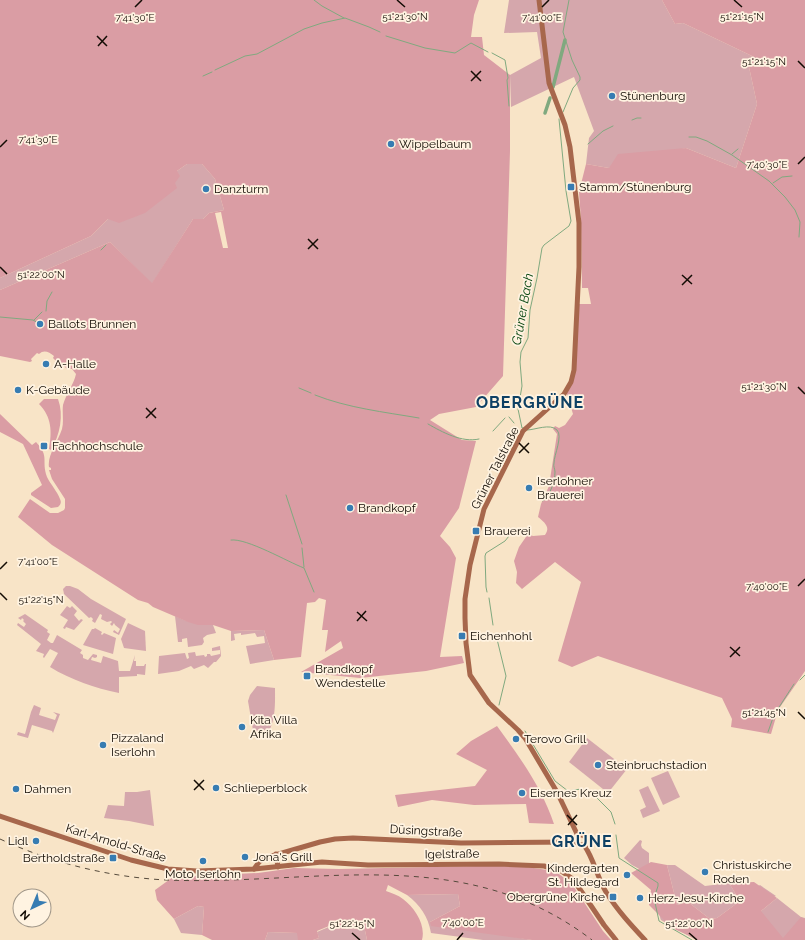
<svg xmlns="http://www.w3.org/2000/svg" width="805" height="940" font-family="Raleway,sans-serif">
<rect width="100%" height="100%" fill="#f8e4c7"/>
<g fill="#d5a7ac">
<polygon points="509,0 662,0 675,24 683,23 752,56 749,67 757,104 736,168 686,148 609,168 586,164 589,138 594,131 574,77 511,107 510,75 541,58 537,32 504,33"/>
<polygon points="187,164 202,164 215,179 224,210 209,213 203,219 193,219 152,284 110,242 0,290 0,278 91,236 108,219 174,183 177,171"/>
<polygon points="66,586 70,586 78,589 91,599 126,619 119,635 113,632 114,630 118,633 120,629 115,625 114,623 112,626 110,624 112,622 111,621 107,622 101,619 102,615 100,614 95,623 92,621 93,619 91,617 89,618 64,594 63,589"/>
<polygon points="67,606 70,608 72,606 77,611 74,615 79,621 81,619 83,620 74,630 66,627 65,629 63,628 68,620 60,615"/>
<path d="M25,614L48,630L47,632L50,634L47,640L51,643H53L57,635L82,650L80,653L83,655V658L88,660L93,654L97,655V657L95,658L92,657L91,660L101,663L103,656L118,661L119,671H130L135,655L134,661H136V666H144L145,664H146L145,675L137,674V676L119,677V693C95,688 71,680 50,667L58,653L50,649L44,658L43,657L44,654L36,651L41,644L17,625L18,623L24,627L26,624L23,621L24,620L22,618L21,620L18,618Z"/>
<path d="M175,616C188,622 198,625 213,625L216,633L207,635L203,638L204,642L202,645L188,647L187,638L182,639V642H178Z"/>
<polygon points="128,623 145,631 146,651 124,648 121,639"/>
<polygon points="95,628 102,632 101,634 102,635 104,633 116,638 113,654 83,645 92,629 94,629"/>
<polygon points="264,630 274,660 250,664 246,646 265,643 264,636 257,637 255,633 241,635 241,633 234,634 235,640 231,641 231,631"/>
<polygon points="220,646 221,656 216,662 214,662 208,668 204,665 194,669 191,666 179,671 158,674 159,656 185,653 187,659 189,658 188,653 195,652 196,656 204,655 205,657 207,656 207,654 210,654 211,656 220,654 220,650 212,651 212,648"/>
<path d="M257,686L275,688C275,702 276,720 268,733L254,736L248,701L250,695Z"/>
<polygon points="34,705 41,708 39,715 55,720 57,715 53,712 60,714 53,733 52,731 32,725 28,738 17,735 18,732 25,734 31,712"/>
<polygon points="587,738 627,769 608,793 569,762"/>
<polygon points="668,771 680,797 663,805 651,778"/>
<polygon points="648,786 660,811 643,818 640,810 646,807 639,790"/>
<polygon points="150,790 154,826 129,821 104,818 108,805 124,806 125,792 137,792"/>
<path d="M640,840L642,841L641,845L642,848L649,853V863H652L680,913L723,940H696L661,920C659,916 655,884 654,877L632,865L624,858Z"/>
<polygon points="667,865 675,865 705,886 729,883 740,901 717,918 710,919 688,902 677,905"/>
<polygon points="760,885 776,896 768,899 761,911 777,898 801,917 805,918 805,940 740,940 743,898"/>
<path d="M458,894L460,906L430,922L532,940H483L431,933C428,916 420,905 407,895Z"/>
<polygon points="198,906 204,907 202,935 181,933 174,919"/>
<polygon points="347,919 363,921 367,940 313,940 319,938 317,932"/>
<polygon points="268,932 298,933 298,940 265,940"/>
</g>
<g fill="#da9da4" fill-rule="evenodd">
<path d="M0,0H479L474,15L471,37H482L484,55L510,75V151L503,376L476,407L439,414L430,420L462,440L476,441L459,508L440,536L450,547L456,558L440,657L462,656L464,663L426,671L360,678L301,672L343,648L341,641L325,652L328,630H322L326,600L319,598L315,602L307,603L301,657L274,660L264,630L231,631L213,625H198L188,622L153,607L148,603L138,600L52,545L18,517L30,499L50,513H58L64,510L65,508V499L52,479L49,470H51V468L49,467C47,456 58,441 62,429C64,421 62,413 63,405C66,394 74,384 76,374L72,369H67L58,360L56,361L53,358L54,356C49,352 44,349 39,354L37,353L31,359L32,361L30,362L0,356V290L110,242L152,283L193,219H203L209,213L224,210L215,179L202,164H187L177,171L180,176L175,183L177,188L145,213L119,223L108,219L91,236L0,278ZM221,212L228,248H223L215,213Z"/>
<path d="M662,0H805V671L778,710L771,734L731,727L732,719L722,698L598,656L572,667L558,661L581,582L555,562L522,589L516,583L517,572L514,561L519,547L528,534L533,536L545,535C551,527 544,522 538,517L541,504L549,486L557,434L553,429L555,426L559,428L565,425L573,414L566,391L572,382L578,304H591L588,288H582L581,220L579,192L586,164L609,168L618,154L686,148L736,168L757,104L749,67L752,56L683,23L675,24Z"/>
<path d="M44,399H58C64,415 60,435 51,450L49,449C52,432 52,417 39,404Z"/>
<path d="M0,414L32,445L36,442C50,457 41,460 47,477C51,485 57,491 60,499C62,503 60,505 58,507L51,508L31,495V493L42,485L23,444L0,432Z"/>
<path d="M497,726C519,756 542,788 554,824L529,823L526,804L474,805L432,800L398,807L395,795L475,786L487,770L456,754L471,741Z"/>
<polygon points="651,862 667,865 677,905 688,902 710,919 717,918 740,901 729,883 754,882 777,898 761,911 783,938 801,917 805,919 805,940 699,940 672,928 649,905 651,890 631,873"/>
<path d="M476,866H519L555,871L572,884L603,931L611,940H532L431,926L430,922L460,906L458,894L407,895L388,885L386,891C391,893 398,895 403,899C415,908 426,925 422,940H367L363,921L347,919L341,921L346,925L345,930L329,926L317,931L319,938L313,940H298L297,933L268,932L265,940H212L202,935L204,907L198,906L174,919L157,900L155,890L173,877L258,873L294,868L339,869Z"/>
</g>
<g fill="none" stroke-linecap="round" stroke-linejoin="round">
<g stroke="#80a97f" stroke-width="1">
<polyline points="314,0 322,6 344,18"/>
<polyline points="386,36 425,48 455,53 471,43 488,52"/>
<polyline points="492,53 505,60 508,78 507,80 509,106"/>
<polyline points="215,70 245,56 257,54 304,29 322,23 345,18 369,27 380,32"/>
<polyline points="203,76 212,72"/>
<polyline points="563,112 573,88 580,80 580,77 572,60 563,32 569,0"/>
<polyline points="632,120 637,118 641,118"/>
<polyline points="689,137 696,137 707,141 732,155 769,181 785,197 795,210 800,222 799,237"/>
<polyline points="588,144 603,131 613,126"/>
<polyline points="732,154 738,149"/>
<polyline points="773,183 782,177 792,176"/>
<polyline points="101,250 106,245"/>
<polyline points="46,311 47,301 52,292"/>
<polyline points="0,317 33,320 40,324"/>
<polyline points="34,320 42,312"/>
<polyline points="299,388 311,393"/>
<path d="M315,395C348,408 384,412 419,418"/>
<polyline points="509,417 514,423"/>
<path d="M428,424C442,432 462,443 479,439"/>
<polyline points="524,428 522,428 518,409 522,386 520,362 521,352 528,338 530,310 537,278 542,248 544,245 569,226 571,221 566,191 559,119"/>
<path d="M527,430C535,430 550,423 557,430C563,436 554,455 554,463C553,466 555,469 555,472C555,481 550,496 543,501"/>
<polyline points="493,431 505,418"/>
<polyline points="286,495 302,544"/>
<path d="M231,540C247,538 288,562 304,568L314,592"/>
<polyline points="302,548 304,567"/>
<polyline points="487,592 486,587 485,556 486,553 505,541 513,531"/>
<polyline points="489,598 493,625"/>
<polyline points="496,635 506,676 499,705"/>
<polyline points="800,680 805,675"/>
<polyline points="525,731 555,781 568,791 581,789 590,791 611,812 615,824"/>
<polyline points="768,732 774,715 794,684"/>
<polyline points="616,835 619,858 658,883 658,886 654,898 659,921 692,940"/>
</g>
<g stroke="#80a97f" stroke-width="3.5">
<polyline points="553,87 565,40"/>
<polyline points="545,113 550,98"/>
</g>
<g stroke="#a7674c" stroke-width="5">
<polyline points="539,0 549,83 565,125 570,147 579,223 579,267 574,370 571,382 564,394 523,431 484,509 470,565 465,599 465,618 466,643 470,675 489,703 518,730 525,738 557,792 578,836"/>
<polyline points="0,816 131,860 168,869 197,871 254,869 322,862 368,865 499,864 544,866 561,871 573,879 604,925 616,940"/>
<circle cx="581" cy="840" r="5"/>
<path d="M584,845C594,859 597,877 606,892C617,910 631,925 645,940"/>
<polyline points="276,854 278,867"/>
<polyline points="254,869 259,862 265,858 320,842 335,839 353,838 461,843 576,842"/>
</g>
<path stroke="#554a3c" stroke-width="1" stroke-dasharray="5 5" stroke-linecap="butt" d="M0,839C52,863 109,877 166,880C314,886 463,841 592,940"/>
</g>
<path fill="none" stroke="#130c04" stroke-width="1.5" d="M397,0L405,7M734,0L742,7M135,7L142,0M542,7L549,0M97,36L107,46M98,46L107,36M798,61L805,68M471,71L481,81M471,81L481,71M0,147L7,140M798,164L805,157M308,239L318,249M308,249L318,239M0,267L7,274M682,275L692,284M682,285L692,275M798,387L805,394M146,408L156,418M146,418L156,408M519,443L529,453M519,453L529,443M0,569L7,562M798,586L805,579M0,593L7,600M357,612L367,621M357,621L366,611M730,647L740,656M730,657L740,647M798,712L805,719M194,780L204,790M194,790L204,780M567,815L577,825M568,825L577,815M352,933L360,940M689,933L697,940M457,940L463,933"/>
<g fill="#377cb2" stroke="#fff3e1" stroke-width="1.5">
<circle cx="612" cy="96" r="4"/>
<circle cx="391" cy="144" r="4"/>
<rect x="567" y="183" width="8" height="8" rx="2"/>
<circle cx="206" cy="189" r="4"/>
<circle cx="40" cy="324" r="4"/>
<circle cx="46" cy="364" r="4"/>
<circle cx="18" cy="390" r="4"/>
<rect x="40" y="442" width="8" height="8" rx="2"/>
<circle cx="529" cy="488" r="4"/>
<circle cx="350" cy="508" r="4"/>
<rect x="472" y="527" width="8" height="8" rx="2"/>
<rect x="458" y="632" width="8" height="8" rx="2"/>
<rect x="303" y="672" width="8" height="8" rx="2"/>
<circle cx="242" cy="727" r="4"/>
<circle cx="516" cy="739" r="4"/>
<circle cx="103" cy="745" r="4"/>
<circle cx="598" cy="765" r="4"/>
<circle cx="216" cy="788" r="4"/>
<circle cx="16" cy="789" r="4"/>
<circle cx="522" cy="793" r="4"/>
<circle cx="36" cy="841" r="4"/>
<circle cx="245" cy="857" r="4"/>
<rect x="109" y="854" width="8" height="8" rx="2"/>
<circle cx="203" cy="861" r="4"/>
<circle cx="705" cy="872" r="4"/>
<circle cx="627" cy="875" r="4"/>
<rect x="609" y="893" width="8" height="8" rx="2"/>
<circle cx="640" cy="898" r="4"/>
</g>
<g text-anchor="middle" stroke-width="3.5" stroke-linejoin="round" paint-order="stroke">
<g font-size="12" fill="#130c04" stroke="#fff3e1" text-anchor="start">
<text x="620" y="100">Stünenburg</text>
<text x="399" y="148">Wippelbaum</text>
<text x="579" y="191">Stamm/Stünenburg</text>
<text x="214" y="193">Danzturm</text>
<text x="48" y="328">Ballots Brunnen</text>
<text x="54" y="368">A-Halle</text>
<text x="26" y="394">K-Gebäude</text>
<text x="52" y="450">Fachhochschule</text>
<text x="537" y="485">Iserlohner<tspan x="537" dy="14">Brauerei</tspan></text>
<text x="358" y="512">Brandkopf</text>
<text x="484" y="535">Brauerei</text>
<text x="470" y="640">Eichenhohl</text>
<text x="315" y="673">Brandkopf<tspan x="315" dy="14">Wendestelle</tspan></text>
<text x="250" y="724">Kita Villa<tspan x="250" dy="14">Afrika</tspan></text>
<text x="111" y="742">Pizzaland<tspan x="111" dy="14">Iserlohn</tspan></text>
<text x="524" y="743">Terovo Grill</text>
<text x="606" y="769">Steinbruchstadion</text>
<text x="224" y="792">Schlieperblock</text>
<text x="24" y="793">Dahmen</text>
<text x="530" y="797">Eisernes Kreuz</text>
<text x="28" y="845" text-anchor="end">Lidl</text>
<text x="253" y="861">Jona's Grill</text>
<text x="105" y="862" text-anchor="end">Bertholdstraße</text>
<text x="713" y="869">Christuskirche<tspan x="713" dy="14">Roden</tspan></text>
<text x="619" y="872" text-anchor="end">Kindergarten<tspan x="619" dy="14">St. Hildegard</tspan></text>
<text x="203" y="878" text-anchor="middle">Moto Iserlohn</text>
<text x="605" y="901" text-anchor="end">Obergrüne Kirche</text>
<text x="648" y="902">Herz-Jesu-Kirche</text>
</g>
<g font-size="12" fill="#130c04" stroke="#fff3e1">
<text transform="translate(495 468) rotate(-63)" y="4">Grüner Talstraße</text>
<text transform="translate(426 831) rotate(3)" y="4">Düsingstraße</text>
<text transform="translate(116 843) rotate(17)" y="4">Karl-Arnold-Straße</text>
<text transform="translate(452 854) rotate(-1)" y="4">Igelstraße</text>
</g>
<g font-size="13" font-style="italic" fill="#094711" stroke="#fff3e1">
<text transform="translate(522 309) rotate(-80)" y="5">Grüner Bach</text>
</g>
<g font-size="16" font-weight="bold" letter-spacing="1" fill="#0e4064" stroke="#fff3e1">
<text x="530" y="408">OBERGRÜNE</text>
<text x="582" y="847">GRÜNE</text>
</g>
</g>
<g font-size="10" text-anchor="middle" fill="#130c04" stroke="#fff3e1" stroke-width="3.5" stroke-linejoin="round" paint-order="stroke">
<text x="742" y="20">51°21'15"N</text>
<text x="405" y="20">51°21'30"N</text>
<text x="135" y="21">7°41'30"E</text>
<text x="542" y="21">7°41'00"E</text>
<text x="764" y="65">51°21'15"N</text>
<text x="38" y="143">7°41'30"E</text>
<text x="767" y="168">7°40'30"E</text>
<text x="41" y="278">51°22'00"N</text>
<text x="764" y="390">51°21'30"N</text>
<text x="38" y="565">7°41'00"E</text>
<text x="767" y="590">7°40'00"E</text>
<text x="41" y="603">51°22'15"N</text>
<text x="764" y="716">51°21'45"N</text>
<text x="463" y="926">7°40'00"E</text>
<text x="352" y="927">51°22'15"N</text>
<text x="689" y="927">51°22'00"N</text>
</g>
<g transform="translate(32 908) rotate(224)"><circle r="19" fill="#fff3e1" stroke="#a19789"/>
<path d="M0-3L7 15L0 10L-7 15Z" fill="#377cb2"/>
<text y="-6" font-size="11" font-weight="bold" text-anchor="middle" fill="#130c04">N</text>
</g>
</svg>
